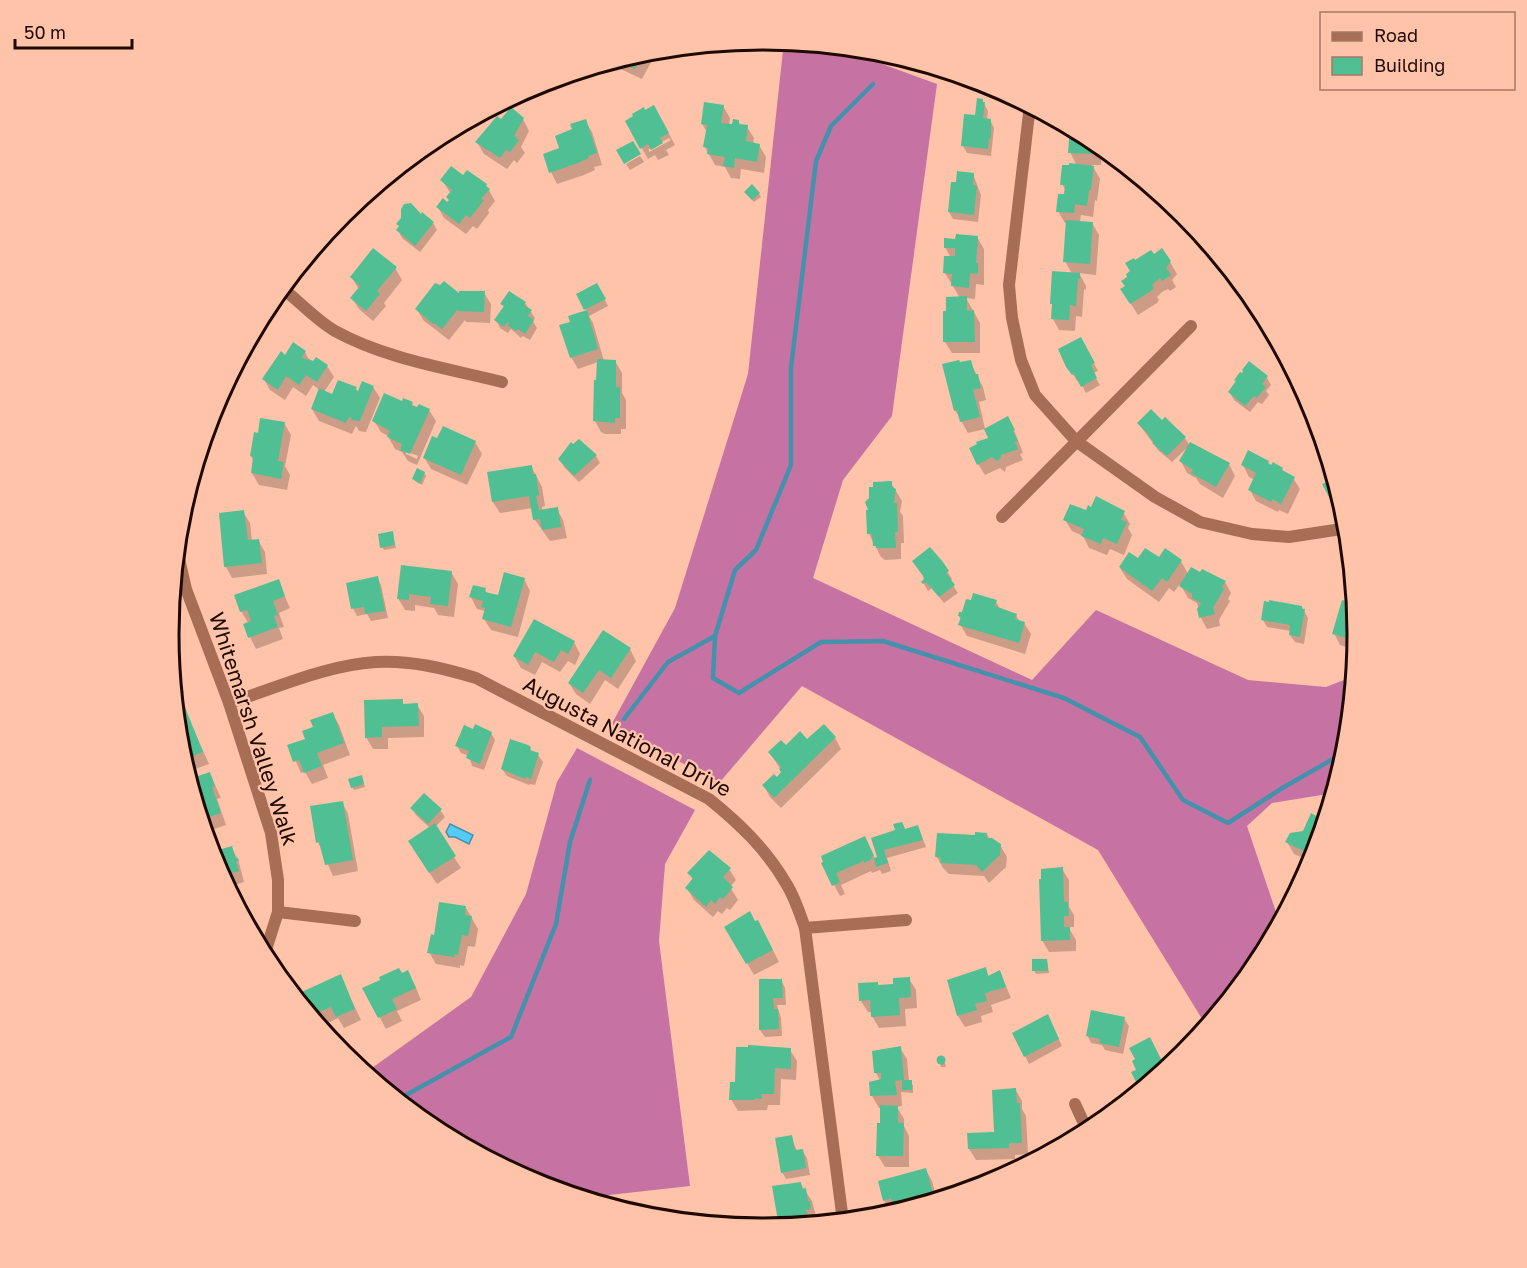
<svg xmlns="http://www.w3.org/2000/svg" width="1527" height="1268" font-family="'Golos Text',sans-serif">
<rect width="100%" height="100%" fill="#ffc3a9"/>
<g fill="#c673a4">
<polygon points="784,41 833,46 937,84 892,416 843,480 813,578 1032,680 1096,610 1248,680 1326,687 1354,676 1347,750 1334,793 1272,803 1247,826 1280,924 1258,965 1207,1027 1098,850 802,686 720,782 610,727 675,608 748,374"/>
<polygon points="577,748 695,810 665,864 659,941 690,1186 582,1198 535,1184 433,1129 365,1073 471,997 526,894 557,782"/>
</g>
<polygon fill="#54cbf5" stroke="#4491ac" stroke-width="1.5" points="450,824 473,835 469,844 455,837 449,837 446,832"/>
<g fill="#0003" fill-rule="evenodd">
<polygon points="658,49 642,79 614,66 611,61 648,50"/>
<polygon points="982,100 988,111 987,120 990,120 994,128 991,156 967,153 963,146"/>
<polygon points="723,106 730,118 729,125 733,126 738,121 741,126 747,127 754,138 753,144 759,145 766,157 764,173 741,169 740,179 731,178 725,167 715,165 705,147 707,132 702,124"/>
<path d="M654,107L675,145L666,150L669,155L658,160L655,155L648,159L627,122ZM669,138L671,140L649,152V149Z"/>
<polygon points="523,119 529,131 521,147 525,153 517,163 514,160 507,169 484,154 477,142 501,121"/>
<polygon points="585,121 592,132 602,165 594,167 595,170 584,175 557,184 551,172 545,155 561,149 574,130"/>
<polygon points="1071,127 1102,146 1101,165 1092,165 1100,179 1097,201 1095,200 1093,217 1081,215 1080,222 1092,223 1099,235 1096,275 1079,273 1086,286 1086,290 1084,289 1082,317 1076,316 1075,331 1059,330 1053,319 1054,307 1051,303 1072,274 1065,261 1067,223 1065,223 1058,211 1065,196 1066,191 1062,184 1077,166 1070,152"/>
<polygon points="640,156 644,162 630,170 626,164"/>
<polygon points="467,172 486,185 495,201 488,210 489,213 477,229 473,226 466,234 444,218 438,207 448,204 450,201 451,194 442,180 463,177"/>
<polygon points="973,174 981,195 978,222 953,219 949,212 957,184"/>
<polygon points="759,194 761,197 754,202 748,195"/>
<polygon points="421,217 433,223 437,230 420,252 402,238 398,230"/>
<polygon points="1192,222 1219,256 1211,250 1210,253 1200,250 1193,238 1195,235 1190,227"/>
<polygon points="977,237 984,249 984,285 976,284 975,299 966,298 980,323 980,353 952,353 945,342 948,312 960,298 945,273 951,258 945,247"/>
<polygon points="1153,256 1170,262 1177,274 1172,280 1176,287 1170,291 1168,289 1162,292 1157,297 1159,300 1157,303 1138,315 1129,301 1126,287 1135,262"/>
<polygon points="395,268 402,280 384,303 386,306 373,321 359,309 352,298 359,290 352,277"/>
<polygon points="597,285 608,306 589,316 593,323 604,361 615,361 622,373 622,393 626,400 626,429 621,429 621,434 605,434 601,432 595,421 598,362 578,369 571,357 571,323 587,311 578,295"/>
<polygon points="484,293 491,304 490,323 466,322 465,320 449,340 423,320 417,309 461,296"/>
<polygon points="525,303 535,318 533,321 537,328 530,340 523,336 521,338 511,329 508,333 500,328 496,320 504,307 502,304"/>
<polygon points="1081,340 1098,371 1093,373 1100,385 1086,393 1079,380 1077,381 1073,374"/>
<polygon points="305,352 310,362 327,366 334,377 324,392 333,396 356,388 359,394 373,387 380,398 366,432 359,431 356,426 352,434 319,421 312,409 320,390 313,385 306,396 293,387 285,400 270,390 264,379 285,357"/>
<polygon points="970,362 983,387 986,400 979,402 985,429 968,433 955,410 960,364"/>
<polygon points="1249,363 1267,378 1271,385 1266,391 1269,395 1262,404 1258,402 1250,412 1234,400 1230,393"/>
<path d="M403,403H412L414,408L429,410L436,421L417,465L408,461L402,452L395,449L388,436L381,432L374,421ZM406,451L418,456L417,459L406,454Z"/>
<polygon points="1162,422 1185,438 1190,446 1229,464 1235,476 1223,498 1200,484 1196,478 1187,473 1181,461 1189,446 1172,462 1158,450 1139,424"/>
<polygon points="284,423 291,435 285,466 290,475 287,490 259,485 252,473 254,462 251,456"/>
<polygon points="1014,430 1023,453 1020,454 1023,460 1006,467 1005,472 1000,468 985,475 978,464"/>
<polygon points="475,442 482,454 467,485 431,469 424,457"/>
<polygon points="596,456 600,463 579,482 564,467 560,459"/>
<polygon points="1268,462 1270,466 1282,469 1285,473 1293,478 1300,489 1288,514 1279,510 1278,512 1256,501 1250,490 1255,480 1249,477 1243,465"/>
<polygon points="1330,462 1344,507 1338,510 1324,485 1329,482"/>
<polygon points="531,466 542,487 545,506 542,507 542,511 557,509 563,520 567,538 550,541 535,520 533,508 500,513 493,502 488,474"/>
<polygon points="424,473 426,476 422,485 416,482 414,479"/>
<polygon points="891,483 902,501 900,512 903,516 904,543 901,543 901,559 885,560 881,557 869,534"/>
<polygon points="243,512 250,523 252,541 258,540 265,552 267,574 232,578 226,567 220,515"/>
<polygon points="1123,512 1130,524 1128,528 1132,535 1124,555 1110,549 1107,555 1089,548 1083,536 1072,531 1065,520"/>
<polygon points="392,533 396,548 384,550 382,547"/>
<polygon points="1166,550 1181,561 1188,574 1225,582 1231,593 1228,599 1230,601 1219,620 1220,626 1207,629 1201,618 1197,603 1188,598 1180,584 1174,592 1169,588 1159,602 1127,579 1120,568 1138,560 1160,559"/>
<polygon points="942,563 952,579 950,581 958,593 944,603 932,588 928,591 923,582"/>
<polygon points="451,572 458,584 454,617 438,615 434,608 415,605 415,611 405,610 398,598"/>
<polygon points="377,578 381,585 388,618 371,621 367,614 357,616 353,608"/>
<polygon points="524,579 530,591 518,637 491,630 484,619 485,611 477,609 471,597 485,590 488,594 499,597"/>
<polygon points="278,581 290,608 279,613 284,627 279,628 283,639 256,649 250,637 249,624 241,611"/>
<polygon points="996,602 1000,609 1016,615 1019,621 1024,623 1031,634 1025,654 967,636 960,624 961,620 959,616"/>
<polygon points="1356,606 1358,634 1357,645 1355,644 1353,649 1340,645 1334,633"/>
<polygon points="1302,607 1308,618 1304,644 1295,642 1290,635 1291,631 1267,627 1263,620"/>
<polygon points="574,642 580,654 575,665 568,661 560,672 542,662 535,675 521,668 514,656"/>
<polygon points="630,649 636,661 618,689 605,680 590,704 576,694 569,683"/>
<polygon points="170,654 184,693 175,696"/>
<polygon points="402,700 404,705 417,705 424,716 424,737 388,738 388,749 373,749 366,737"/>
<polygon points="182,704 209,764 187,772 180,750 176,706"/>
<polygon points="332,713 339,725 350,755 323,765 328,778 312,784 305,772 301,773 289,746 306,740 315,728"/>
<polygon points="474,730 491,733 495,740 484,770 472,766 469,756 461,753 457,746"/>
<polygon points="835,738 841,749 781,808 770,797 764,786 783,773 770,753 807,742"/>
<polygon points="530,748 532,753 538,755 543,762 535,785 530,784 529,785 507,776 502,769"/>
<polygon points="210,774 221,798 217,799 226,825 205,832 189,781"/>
<polygon points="363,780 365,787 354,790 352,787"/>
<polygon points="342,802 348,814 358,871 333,876 318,842"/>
<polygon points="412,808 440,810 445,817 435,827 461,868 437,884 416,853 430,828 416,815"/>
<polygon points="1319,814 1327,817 1313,862 1294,854 1287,842 1304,833"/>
<polygon points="902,823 906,831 918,827 926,847 887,858 891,871 882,874 880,870 872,873 871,871 841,885 845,894 840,896 823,864 871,849 875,859 879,858"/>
<polygon points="987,834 990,840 1000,845 1007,857 1006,867 989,883 984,876 949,874 943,868 937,857 976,837"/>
<polygon points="213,836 221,851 231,848 238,859 244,882 227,887 214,861 206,837"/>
<polygon points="729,869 736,880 730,887 738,900 730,910 727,908 722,914 718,911 713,917 694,900 687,888 693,880 689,873"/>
<polygon points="1062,869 1069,880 1069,907 1074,915 1074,927 1070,927 1070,930 1076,940 1076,951 1049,952 1042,940"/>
<polygon points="466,908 478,929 475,947 468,946 464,966 460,965 460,968 436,964 429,952 435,937"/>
<polygon points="755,923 764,933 779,962 754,975 726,927"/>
<polygon points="1047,960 1049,973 1036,974 1034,970"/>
<polygon points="985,969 989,977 1000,972 1011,998 991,1005 993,1012 981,1016 982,1022 965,1027 958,1016 949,981"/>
<polygon points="401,975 414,983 421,1000 397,1011 402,1021 386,1029 364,989"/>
<polygon points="340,976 361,1020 344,1028 338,1018 320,1027 299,1002 297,996"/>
<polygon points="909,979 916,990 917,1008 905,1009 906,1026 879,1028 872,1016 872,1012 868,1012 861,1001 879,987 895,986"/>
<polygon points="781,980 785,988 786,1005 777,1005 781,1018 782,1036 765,1037 760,1030 760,981"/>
<polygon points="1124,1019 1129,1026 1123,1054 1105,1050 1102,1045 1091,1043 1087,1035"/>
<polygon points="1051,1023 1062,1046 1029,1064 1014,1034"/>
<polygon points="900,1048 907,1059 909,1082 913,1085 913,1093 901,1092 902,1106 897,1107 904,1119 904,1126 909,1136 909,1167 885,1167 878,1156 882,1108 879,1108 872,1096 880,1080 876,1073"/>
<polygon points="790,1050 797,1061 796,1080 781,1079 780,1105 768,1105 767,1110 738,1111 731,1099 737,1084"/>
<polygon points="1156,1051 1166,1070 1142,1090 1133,1073 1139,1070 1137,1060"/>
<polygon points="943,1057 946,1067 941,1067 939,1058"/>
<polygon points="1015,1089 1022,1101 1022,1109 1026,1116 1028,1154 1015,1155 1015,1159 976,1160 969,1149 995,1134"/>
<polygon points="791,1137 797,1151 802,1150 807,1158 810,1175 786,1179 782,1172"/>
<polygon points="926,1170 932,1181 937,1200 897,1212 896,1210 891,1212 884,1200"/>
<polygon points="800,1183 812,1201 817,1220 810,1221 812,1224 781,1227 774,1188"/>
</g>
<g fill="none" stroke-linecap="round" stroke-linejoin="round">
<g stroke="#4491ac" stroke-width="4.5">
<polyline points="715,636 713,678 739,693 821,642 883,641 1064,698 1140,737 1183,800 1228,823 1284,787 1347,751"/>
<polyline points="624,719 668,662 715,636 735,570 756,550 791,465 791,368 816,161 831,126 873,84"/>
<polyline points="397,1100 511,1037 556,924 570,842 590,780"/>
</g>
</g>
<g fill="#51bf94">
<polygon points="644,51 635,69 616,60 639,53"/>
<polygon points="977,98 983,99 983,102 985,102 983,118 991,119 991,139 989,138 988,149 961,146 964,114 975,115"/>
<polygon points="704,102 724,105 721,123 732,124 733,119 739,120 739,124 748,125 746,141 760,144 757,162 735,158 734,168 723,166 725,157 707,154 708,148 703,147 707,125 701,124"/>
<polygon points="654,105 669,133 660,138 663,143 651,150 648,144 640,149 625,121 633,116 632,114 644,107 645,110"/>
<polygon points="511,107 524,118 514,136 519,140 510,152 506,150 500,158 475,142 497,116 501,119"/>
<polygon points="586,119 597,153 588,156 589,158 578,163 549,173 543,154 559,148 555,136 572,129 570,124"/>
<polygon points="1070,126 1096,141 1095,154 1068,153"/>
<polygon points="633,141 641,154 624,164 616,150"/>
<polygon points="1069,163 1094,166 1091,190 1089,190 1087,206 1075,204 1074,213 1056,212 1058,194 1064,194 1065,185 1060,185 1062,165 1069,165"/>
<polygon points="451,166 463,175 467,170 487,184 486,186 490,189 481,199 484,200 470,218 466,215 459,224 436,207 443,198 447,202 449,200 446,197 452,190 440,180"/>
<polygon points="957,171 974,173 973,185 977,186 974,215 948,212 951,182 956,182"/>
<polygon points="752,184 760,193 752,200 744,192"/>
<polygon points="411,203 421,214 422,212 434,222 415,246 396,230 399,226 396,224 401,218 401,209 404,204"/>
<polygon points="1066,220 1093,222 1090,264 1063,262"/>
<polygon points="1191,221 1205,238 1203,243 1192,238 1195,230 1189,227"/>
<polygon points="956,234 978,236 976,263 978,263 978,274 970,273 969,288 951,286 952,274 943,273 944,256 955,256 955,248 944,248 944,238 955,239"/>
<polygon points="373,248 397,267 377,291 380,294 366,311 350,298 360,286 350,277"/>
<polygon points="1162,248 1171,261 1166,268 1171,275 1162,281 1160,278 1156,281 1152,285 1154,288 1151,291 1130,304 1120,289 1125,286 1121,281 1127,277 1126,274 1130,271 1125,263 1134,258 1135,260 1151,250 1154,254"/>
<polygon points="1052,271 1080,273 1080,279 1078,279 1076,306 1070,305 1069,320 1051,319 1052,304 1050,304"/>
<polygon points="444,281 459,293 459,291 485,291 484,312 458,311 458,309 442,329 434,323 433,324 415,309 435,283 440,285"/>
<polygon points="597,283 606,299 584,310 576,294"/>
<polygon points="509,291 526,302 524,305 532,310 528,316 534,320 525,334 518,329 516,331 507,325 509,323 507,322 504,327 494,320 504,306 500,304"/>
<polygon points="967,296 967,311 974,310 975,342 943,342 943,311 946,311 946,297"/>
<polygon points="587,310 598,349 570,358 559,325 570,322 568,316"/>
<polygon points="1081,337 1095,363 1091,365 1097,378 1081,387 1074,374 1072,375 1066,367 1058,349"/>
<polygon points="293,342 306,351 302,357 307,360 309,359 313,361 316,357 328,365 317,382 306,375 299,385 286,376 278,390 262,379 281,351 285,355"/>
<polygon points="597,359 616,360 616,387 620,387 620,418 615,418 615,423 593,421 594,380 596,380"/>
<polygon points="959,360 960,362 971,360 975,374 978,374 981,388 973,390 980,417 960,422 957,410 954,411 942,364"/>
<polygon points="1249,361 1268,376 1262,384 1266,387 1261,393 1257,398 1254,396 1245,406 1228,392 1236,381 1234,380 1240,372 1242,373 1243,371 1242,370"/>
<polygon points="338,380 357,387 355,390 358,391 362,381 374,386 360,421 351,420 352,418 349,417 346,423 311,409 319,388 332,394"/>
<polygon points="384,393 402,401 403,398 413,402 411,405 417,407 419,404 430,409 410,454 400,450 402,444 387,437 390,431 372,421"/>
<polygon points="1151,409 1162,420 1165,417 1186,437 1167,456 1152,443 1154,442 1148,436 1149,435 1137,423"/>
<polygon points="1008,416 1015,430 1013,431 1018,441 1015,442 1018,449 1001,455 1000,459 997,461 992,457 977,465 969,448 977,444 976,442 988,438 984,429"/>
<polygon points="260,418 285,422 278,461 284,462 281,479 251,473 253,457 250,456 254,432 258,433"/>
<polygon points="443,426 476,441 461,475 423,458 432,436 437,438"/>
<polygon points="579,439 597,455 574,476 558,459 571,442 573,444"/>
<polygon points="1190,442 1230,463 1216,487 1191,473 1193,470 1179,461"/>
<polygon points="1248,450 1269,461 1268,463 1271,465 1273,462 1283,468 1282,470 1295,477 1281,504 1273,499 1271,502 1248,490 1256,473 1241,465"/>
<polygon points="1330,461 1340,494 1330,499 1322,484 1327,482 1323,473 1328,470 1325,463"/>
<polygon points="532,465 533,474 536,474 539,495 536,496 539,510 558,507 561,527 542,530 540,519 533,520 529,496 492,502 487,472"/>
<polygon points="417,468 425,472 420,483 412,479"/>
<polygon points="892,481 892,487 896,489 894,503 897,503 898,532 895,532 896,548 876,548 876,546 873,546 872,534 867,534 866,510 868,510 865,502 869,498 869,487 873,487 873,482"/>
<polygon points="1096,496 1125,511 1121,520 1127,522 1117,544 1103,538 1101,544 1081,536 1084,529 1063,520 1070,504 1086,510 1088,505 1091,507"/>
<polygon points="244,510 248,540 259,539 262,563 224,567 219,513"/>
<polygon points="393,531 395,545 380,548 378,534"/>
<polygon points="930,547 943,562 949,571 946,573 955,585 939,597 926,582 923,584 921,582 924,579 923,576 912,561"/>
<polygon points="1145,548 1159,557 1165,548 1182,560 1167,582 1162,578 1152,591 1119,567 1129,552 1138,558"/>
<polygon points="401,565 452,571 448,606 430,604 431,597 409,594 409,600 397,599"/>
<polygon points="1191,567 1200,572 1202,569 1226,581 1222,587 1224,589 1213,608 1215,614 1199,618 1197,609 1201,603 1192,598 1192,594 1179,586"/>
<polygon points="504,572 525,578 511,627 482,619 485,608 481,607 483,601 469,597 473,585 486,588 485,592 498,595"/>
<polygon points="378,576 385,611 365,614 364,607 351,609 346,583"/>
<polygon points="279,579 285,596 273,601 278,615 274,616 278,627 248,638 243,624 251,621 247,610 240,612 234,595"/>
<polygon points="973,593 997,600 995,606 1017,614 1015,619 1025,622 1019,643 958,625 961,617 958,616 959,612 962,612 966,599 971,600"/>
<polygon points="1269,600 1302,606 1302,609 1305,609 1300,637 1289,635 1290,625 1261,620 1264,601 1269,602"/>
<polygon points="1342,600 1356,604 1358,636 1348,634 1347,638 1332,634"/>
<polygon points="534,619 575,641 568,654 561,650 554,662 535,652 528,665 513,656"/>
<polygon points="603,630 631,648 611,678 599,670 583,693 568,683"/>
<polygon points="172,661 179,681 173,683 171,662"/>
<polygon points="403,699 403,704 418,703 419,726 382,727 382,737 365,738 364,700"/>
<polygon points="183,702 203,752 183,760 180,750 175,705"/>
<polygon points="333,712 344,743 317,753 322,766 304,773 299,760 293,762 287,745 305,739 302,731 313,727 310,720"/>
<polygon points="475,724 492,732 480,764 466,758 469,751 455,746 464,725 473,729"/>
<polygon points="824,724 836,737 774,798 762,785 774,774 777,777 781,772 779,769 781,767 768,752 781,740 786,745 800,731 807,739"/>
<polygon points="510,739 528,745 531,747 530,750 539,753 531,779 526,777 525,779 501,769"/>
<polygon points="210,772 215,786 212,787 221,813 201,820 189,779"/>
<polygon points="362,775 364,784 351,788 348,779"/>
<polygon points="424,793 442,809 428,824 410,808"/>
<polygon points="343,801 353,860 325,865 319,842 316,843 310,806"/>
<polygon points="1318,812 1327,816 1317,850 1310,848 1308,853 1285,842 1290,833 1303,831 1311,813 1316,816"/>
<polygon points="902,822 905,829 918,825 923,840 884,850 888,863 876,867 874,858 877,857 871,838 895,830 893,824"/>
<polygon points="435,823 456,856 429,873 408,841"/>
<polygon points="975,832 987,833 987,838 992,838 1001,844 1000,855 982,872 976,865 940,863 941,858 935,857 937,833 975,835"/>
<polygon points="214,834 218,850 232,846 236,859 238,858 239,861 236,861 239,871 221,876 214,861 206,836"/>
<polygon points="865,836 874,856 871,857 872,859 864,863 864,861 836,873 840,882 832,886 821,863 823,862 821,856"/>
<polygon points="709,850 731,868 723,877 733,887 723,899 720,897 715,904 711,900 706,907 685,888 693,878 687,873"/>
<polygon points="1063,867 1064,902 1068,902 1069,916 1064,916 1064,927 1070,927 1070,940 1041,941 1039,879 1041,879 1041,869"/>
<polygon points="439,902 466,906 465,915 472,916 468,936 462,935 458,955 454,954 454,957 427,953 431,934 434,935"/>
<polygon points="750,911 755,921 758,920 773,950 746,964 724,927"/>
<polygon points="1032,959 1047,959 1048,971 1032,971"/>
<polygon points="986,967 988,976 1000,970 1006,987 985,993 987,1001 975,1004 977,1010 957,1016 947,980"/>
<polygon points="399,968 402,973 408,970 416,988 392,999 397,1009 378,1018 362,988 380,980 379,977"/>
<polygon points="341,974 355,1009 336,1017 331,1007 314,1014 316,1019 314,1020 295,995"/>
<polygon points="910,977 911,997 899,998 900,1015 871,1017 870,1000 859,1001 858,983 878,982 878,985 893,984 893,978"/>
<polygon points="759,979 782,979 783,998 773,998 774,1009 778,1009 779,1029 759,1030"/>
<polygon points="1091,1010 1125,1017 1119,1047 1099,1043 1100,1039 1086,1036"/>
<polygon points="1048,1014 1059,1039 1024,1057 1012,1033"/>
<polygon points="1150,1037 1166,1069 1153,1080 1139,1088 1131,1072 1136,1070 1132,1061 1135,1059 1129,1048"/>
<polygon points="748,1045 791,1048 791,1069 775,1068 774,1094 762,1094 762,1099 755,1098 755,1100 729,1100 730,1082 735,1082 736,1047 748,1047"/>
<polygon points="901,1046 904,1080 912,1080 912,1090 902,1090 902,1080 895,1081 897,1095 870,1096 869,1082 881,1079 881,1073 874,1073 872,1051"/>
<circle cx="941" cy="1060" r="4.5"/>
<polygon points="1016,1088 1017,1103 1020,1103 1022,1143 1009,1143 1009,1148 968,1149 967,1133 994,1132 992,1090"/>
<polygon points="880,1105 898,1106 898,1123 904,1123 903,1156 876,1156 877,1123 880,1123"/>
<polygon points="792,1135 795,1150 803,1149 806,1168 781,1173 775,1138"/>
<polygon points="1023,1155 1028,1164 1004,1177 1003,1174 1013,1167 1010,1164"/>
<polygon points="926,1168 935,1201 895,1213 891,1198 883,1201 878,1181"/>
<polygon points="801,1182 802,1189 806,1188 808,1201 810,1201 811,1209 805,1210 808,1214 804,1215 805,1218 809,1218 809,1222 802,1223 803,1225 779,1227 772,1186"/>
</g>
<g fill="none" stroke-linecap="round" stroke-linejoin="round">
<g stroke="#a76e55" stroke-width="12">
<polyline points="1030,105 1009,285 1012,318 1021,360 1035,395 1076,441 1155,497 1200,522 1252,534 1289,537 1348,528"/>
<path d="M282,288C299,301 316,320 335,331C386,359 446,368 502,382"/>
<polyline points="261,319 276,294"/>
<polyline points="1002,517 1191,326"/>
<polyline points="177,550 186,589 229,703 271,833 278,880 278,912 264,956"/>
<path d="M229,703C276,688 326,665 376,662C410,660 443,668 476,678L709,799C740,824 767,850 787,885C795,898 800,914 805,928L843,1221"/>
<polyline points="278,912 355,921"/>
<polyline points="805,928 906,920"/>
<polyline points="1075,1104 1088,1132"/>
</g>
</g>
<g text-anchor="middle" stroke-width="4.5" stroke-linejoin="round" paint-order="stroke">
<g font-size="21" fill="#1e0a03" stroke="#ffc3a9">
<text transform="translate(253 729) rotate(72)" y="7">Whitemarsh Valley Walk</text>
<text transform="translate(627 737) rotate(28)" y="7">Augusta National Drive</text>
</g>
</g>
<path d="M0 0H1527V1268H0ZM179 634a584 584 0 1 1 1168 0a584 584 0 1 1-1168 0Z" fill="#ffc3a9" fill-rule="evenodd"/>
<path fill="none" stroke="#1e0a03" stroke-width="3" d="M179 634a584 584 0 1 1 1168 0a584 584 0 1 1-1168 0Z"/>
<rect x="1320" y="12" width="195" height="78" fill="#ffc3a9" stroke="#a57967" stroke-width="1.5"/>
<rect x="1332" y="32" width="30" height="9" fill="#a76e55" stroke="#a57967" stroke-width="1.5"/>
<text x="1374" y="42" font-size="18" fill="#1e0a03">Road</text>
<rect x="1332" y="57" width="30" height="18" fill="#51bf94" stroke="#a57967" stroke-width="1.5"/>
<text x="1374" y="72" font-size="18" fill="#1e0a03">Building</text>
<path d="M15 39v9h117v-9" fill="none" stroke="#1e0a03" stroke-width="3"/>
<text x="24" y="39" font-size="18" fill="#1e0a03" stroke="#ffc3a9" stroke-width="4.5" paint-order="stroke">50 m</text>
</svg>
